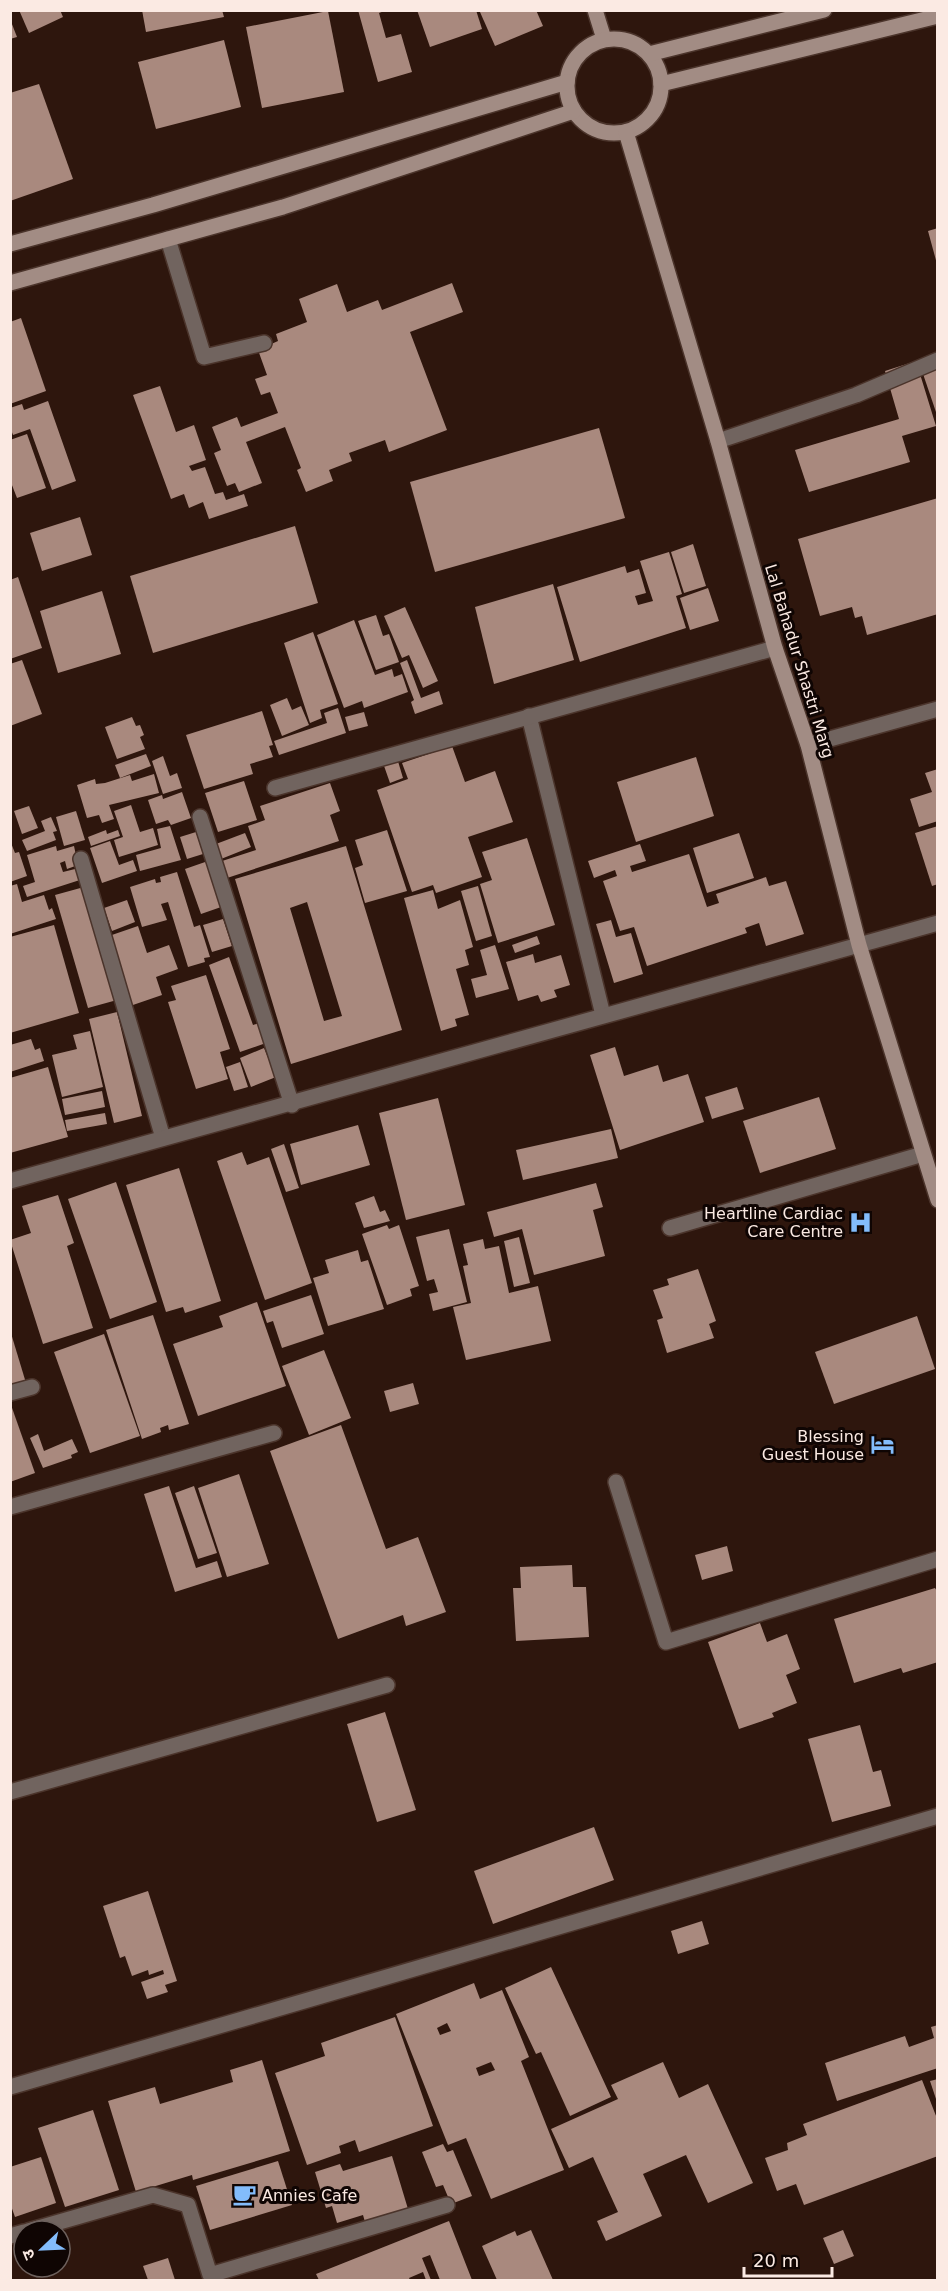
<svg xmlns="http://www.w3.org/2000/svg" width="948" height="2291" font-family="'DejaVu Sans','Noto Sans Devanagari',sans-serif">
<rect width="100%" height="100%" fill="#2e160d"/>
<g fill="#a9897e" fill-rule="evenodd">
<polygon points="19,10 60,10 63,17 29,33"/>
<polygon points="142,10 222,10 224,17 146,32"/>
<polygon points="358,10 387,10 379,13 386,38 401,34 412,72 378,82"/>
<polygon points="417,10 476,10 482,29 430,47"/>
<polygon points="483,10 536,10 543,26 495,46 480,12"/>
<polygon points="328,11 344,92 262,108 246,27"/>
<polygon points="10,19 17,37 10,39"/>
<polygon points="224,40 241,107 156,129 138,62"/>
<polygon points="39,84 73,179 10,201 10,93"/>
<polygon points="938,228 938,264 937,264 928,231"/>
<polygon points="452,283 463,312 410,332 447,430 389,452 385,440 349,453 352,461 329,470 333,481 306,492 297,470 301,468 285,427 246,442 262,483 239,492 235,483 227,486 214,453 221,450 212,427 237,417 241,427 278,413 270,392 261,395 255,379 267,375 258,350 278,341 276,334 307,322 299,299 337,284 347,312 378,300 382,310"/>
<polygon points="21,318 46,391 10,404 10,322"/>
<polygon points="916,361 936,426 902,436 910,462 809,492 795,450 899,419 885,371"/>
<polygon points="938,363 938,415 937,415 921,368"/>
<polygon points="160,386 176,432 194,425 206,460 189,466 192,471 205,467 215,494 223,492 226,500 244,494 248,506 209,519 203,502 189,508 184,494 171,499 133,395"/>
<polygon points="48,401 76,481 52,490 30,429 13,435 10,427 10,408 22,404 24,410"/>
<polygon points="599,428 625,518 435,572 410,482"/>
<polygon points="27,434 46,488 17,498 10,480 10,440"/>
<polygon points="938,498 938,614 867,635 862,616 855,618 852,607 820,616 798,539"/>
<polygon points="80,517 92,555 42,571 30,533"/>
<polygon points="295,526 318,603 153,653 130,576"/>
<polygon points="693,544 706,586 684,593 671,552"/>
<polygon points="669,552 682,594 676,596 686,628 580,662 557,587 625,566 627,573 639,569 646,593 635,596 638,605 653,601 640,561"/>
<polygon points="18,577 42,648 10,659 10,580"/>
<polygon points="553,584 574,660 494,684 475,607"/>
<polygon points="708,588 719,621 690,630 680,598"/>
<polygon points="102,591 121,654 58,673 40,611"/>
<polygon points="405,607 438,681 423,688 409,655 402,658 384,616"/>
<polygon points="376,615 383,636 389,634 399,662 376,670 358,621"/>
<polygon points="354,620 375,675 392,669 394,677 402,674 408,692 364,708 362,701 344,708 317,635"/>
<polygon points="313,632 338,704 320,710 322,718 310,723 284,643"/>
<polygon points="22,660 42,714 10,726 10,664"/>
<polygon points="407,660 421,698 439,691 443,704 415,714 411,702 414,700 400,663"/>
<polygon points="287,698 292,710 301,706 309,725 282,736 270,705"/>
<polygon points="338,708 346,733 279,755 274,741 327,723 324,713"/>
<polygon points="262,711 273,745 269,746 273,757 250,764 253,774 204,789 186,735"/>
<polygon points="364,712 368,726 349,731 345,717"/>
<polygon points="132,717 136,726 140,725 144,735 140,737 145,749 117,759 105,727"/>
<polygon points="452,746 465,782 495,771 513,822 468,837 482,877 436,893 433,885 412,892 377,790 408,779 402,763"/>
<polygon points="146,754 151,766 120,778 115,765"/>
<polygon points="163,756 170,776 177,773 182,788 163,794 152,761"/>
<polygon points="696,757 714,816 636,842 617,782"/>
<polygon points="397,758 403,778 390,783 383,763"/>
<polygon points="938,769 938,821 919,827 910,799 932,792 925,773"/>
<polygon points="154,774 159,793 109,805 114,819 102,823 99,815 87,818 77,785 95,779 96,784 105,783 130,775 132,781"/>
<polygon points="244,781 257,820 218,832 205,793"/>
<polygon points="330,783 340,811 330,815 339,841 224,879 219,862 256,850 248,826 265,820 260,806"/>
<polygon points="182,792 191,818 171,825 168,820 156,824 148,800 162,795 163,799"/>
<polygon points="131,805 140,832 153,828 158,845 119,857 114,840 123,837 114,811"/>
<polygon points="29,806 38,828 22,834 14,811"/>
<polygon points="76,811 85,840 64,846 56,817"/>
<polygon points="51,817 57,831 53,832 56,840 27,851 22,840 45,831 41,821"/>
<polygon points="170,826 181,860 140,871 136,855 161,848 157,829"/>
<polygon points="938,826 938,884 932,886 915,833"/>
<polygon points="106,830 107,834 118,830 120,836 91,846 88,837"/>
<polygon points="387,830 407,891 365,903 355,868 363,865 355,840"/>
<polygon points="196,832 203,854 187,859 180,837"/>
<polygon points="245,833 251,847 221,859 216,844"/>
<polygon points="739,833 754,878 707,893 693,848"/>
<polygon points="527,838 555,925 498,943 480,884 492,880 482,852"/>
<polygon points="110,841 119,865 133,860 137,871 102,883 90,848"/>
<polygon points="11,843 15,853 19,852 27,876 10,882"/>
<polygon points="640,844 646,861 630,866 632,872 689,854 707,907 719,903 716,894 766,877 769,886 786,881 804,934 766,946 759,923 745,928 747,933 647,966 634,927 620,931 603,881 617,876 615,870 594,878 588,861"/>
<polygon points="56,846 57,851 74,846 78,865 67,869 65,861 60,863 63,872 79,868 83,879 27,897 23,886 35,882 27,855"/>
<path d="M346,846L402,1030L291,1064L235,879ZM307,902L342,1016L324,1021L290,908Z"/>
<polygon points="208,861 224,906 201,914 185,869"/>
<polygon points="177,872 194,927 200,925 210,957 204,958 205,962 188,967 168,902 161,904 167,920 142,927 130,887 155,879 156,883 161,882 160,877"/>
<polygon points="17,884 22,902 44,895 49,910 52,908 56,919 10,934 10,886"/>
<polygon points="478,886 492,936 476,941 461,891"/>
<polygon points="84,887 117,1000 88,1008 55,895"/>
<polygon points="433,890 438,909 460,900 473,947 465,950 469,965 456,969 469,1015 455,1019 457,1026 441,1031 404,898"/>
<polygon points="127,900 135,922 112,931 104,908"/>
<polygon points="223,919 232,946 212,952 203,925"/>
<polygon points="611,920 616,937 631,933 643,974 614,983 596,924"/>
<polygon points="54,925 79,1013 10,1033 10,937"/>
<polygon points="138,926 147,953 169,945 178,969 156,977 162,995 130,1006 106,937"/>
<polygon points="537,936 540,944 515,953 512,945"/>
<polygon points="495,945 509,989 476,998 471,979 487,975 480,950"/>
<polygon points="533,954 535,963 561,955 570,985 554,990 557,997 541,1002 538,995 518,1001 506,962"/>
<polygon points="229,957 253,1025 259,1023 266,1043 240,1052 209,965"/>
<polygon points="206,975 230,1049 220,1052 228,1079 196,1089 168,1002 176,1000 171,986"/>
<polygon points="117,1012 142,1116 114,1123 89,1019"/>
<polygon points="90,1031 103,1087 62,1097 52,1055 77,1049 73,1035"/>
<polygon points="31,1039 35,1050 40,1048 44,1061 10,1072 10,1045"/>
<polygon points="615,1047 624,1076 658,1065 663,1082 688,1074 704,1122 620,1150 590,1055"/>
<polygon points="264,1048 276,1077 251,1087 240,1058"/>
<polygon points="240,1062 248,1087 234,1091 226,1067"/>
<polygon points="48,1067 68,1137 10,1153 10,1078"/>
<polygon points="737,1087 744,1109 712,1119 705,1097"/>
<polygon points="102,1091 105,1107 65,1115 62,1099"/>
<polygon points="819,1097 836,1149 760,1173 743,1121"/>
<polygon points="438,1098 465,1205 406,1220 379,1113"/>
<polygon points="105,1113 107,1124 67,1131 65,1120"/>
<polygon points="358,1125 370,1165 301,1185 290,1144"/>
<polygon points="611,1129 618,1158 523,1180 516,1150"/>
<polygon points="284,1144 299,1188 286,1192 271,1149"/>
<polygon points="242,1152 247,1165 269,1157 312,1283 265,1300 217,1161"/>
<polygon points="179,1168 221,1301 185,1313 183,1307 166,1312 126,1185"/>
<polygon points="116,1182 157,1302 110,1319 68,1199"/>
<polygon points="596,1183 603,1207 593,1210 605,1256 534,1275 522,1229 494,1237 487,1212"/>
<polygon points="58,1195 74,1243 67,1246 93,1328 43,1344 10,1240 31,1233 22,1206"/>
<polygon points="374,1196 380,1212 385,1210 390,1221 364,1228 355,1203"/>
<polygon points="387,1225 389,1229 399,1225 419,1286 410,1289 412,1296 387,1305 362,1234"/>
<polygon points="449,1229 467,1302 433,1311 429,1294 438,1292 434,1279 427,1281 416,1237"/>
<polygon points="519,1237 530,1283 514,1287 504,1241"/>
<polygon points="483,1239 485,1249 499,1246 509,1293 538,1286 551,1341 466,1360 453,1307 471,1303 463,1266 468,1265 463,1244"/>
<polygon points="358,1250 361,1262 368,1260 384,1309 328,1326 313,1278 329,1273 325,1260"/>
<polygon points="698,1269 716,1321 709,1324 714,1338 667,1353 657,1320 663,1318 653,1290 669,1285 667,1279"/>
<polygon points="311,1295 324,1334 282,1348 273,1321 267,1323 263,1311"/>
<polygon points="257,1302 286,1386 198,1416 173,1344 223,1327 219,1316"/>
<polygon points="153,1315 189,1424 169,1430 168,1425 160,1428 161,1432 142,1439 106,1330"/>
<polygon points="917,1316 935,1369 834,1404 815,1352"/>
<polygon points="10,1330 26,1383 10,1388"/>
<polygon points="104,1334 140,1436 90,1453 54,1352"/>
<polygon points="324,1350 351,1418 309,1435 282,1366"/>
<polygon points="413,1383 419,1404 390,1412 384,1391"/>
<polygon points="11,1405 35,1473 10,1482 10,1406"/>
<polygon points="341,1425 386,1549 418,1537 446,1612 406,1626 403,1615 338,1639 270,1451"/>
<polygon points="38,1434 44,1451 72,1439 78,1452 71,1455 72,1458 43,1468 30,1438"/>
<polygon points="239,1474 269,1564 227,1577 198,1488"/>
<polygon points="169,1486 196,1568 217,1561 222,1577 175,1592 144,1494"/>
<polygon points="194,1486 217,1553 198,1559 175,1493"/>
<polygon points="727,1546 733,1571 702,1580 695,1555"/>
<polygon points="572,1565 573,1587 586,1587 589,1637 516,1641 513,1588 521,1588 520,1567"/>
<polygon points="935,1588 938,1593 938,1662 903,1673 901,1668 854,1683 834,1619"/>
<polygon points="760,1623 767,1642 787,1634 800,1669 786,1675 797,1703 772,1713 774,1717 739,1729 708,1642"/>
<polygon points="385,1712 416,1810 377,1822 347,1724"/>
<polygon points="860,1725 873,1772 881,1770 891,1806 832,1822 808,1739"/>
<polygon points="594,1827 614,1880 493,1924 474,1871"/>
<polygon points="148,1891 177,1981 165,1985 168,1992 147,1999 141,1982 164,1974 163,1970 149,1975 148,1970 132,1976 125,1956 120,1958 103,1906"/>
<polygon points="702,1921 709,1944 678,1954 671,1931"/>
<polygon points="551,1967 611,2097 570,2116 541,2052 536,2054 505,1988"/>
<path d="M474,1983L480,1999L502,1990L529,2057L521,2061L564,2170L491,2199L466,2138L448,2145L396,2014ZM447,2023L451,2031L440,2035L437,2028ZM491,2062L495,2070L479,2076L476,2068Z"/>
<polygon points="395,2017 433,2126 359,2152 355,2140 339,2146 341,2153 307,2165 275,2073 325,2056 321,2043"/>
<polygon points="938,2025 938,2068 837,2101 825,2063 905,2036 909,2047 934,2038 931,2027"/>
<polygon points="262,2060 290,2151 193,2180 192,2175 136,2192 108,2101 155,2087 160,2104 233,2082 230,2070"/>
<polygon points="663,2062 679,2098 708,2084 753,2183 708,2203 686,2155 643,2174 662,2216 606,2241 597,2221 618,2212 593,2157 569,2168 551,2129 618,2099 611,2085"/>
<polygon points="938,2079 938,2102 937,2102 930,2081"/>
<polygon points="922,2080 938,2121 938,2156 804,2205 796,2184 777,2191 765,2158 788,2150 787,2143 807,2135 803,2124"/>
<polygon points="93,2110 119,2190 65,2207 38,2128"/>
<polygon points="443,2144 447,2152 453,2150 472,2196 451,2204 443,2185 436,2187 422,2152"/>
<polygon points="392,2156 408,2209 365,2222 363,2215 337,2223 332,2206 326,2208 315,2172 340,2164 343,2171"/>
<polygon points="41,2157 56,2203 15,2217 10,2203 10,2167"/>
<polygon points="278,2161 292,2205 210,2230 196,2186"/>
<polygon points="449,2221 472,2280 440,2280 430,2255 422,2258 431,2280 426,2280 423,2272 409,2278 410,2280 319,2280 316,2274"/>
<polygon points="531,2230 553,2280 497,2280 482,2246 515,2231 517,2236"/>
<polygon points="843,2230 854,2256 834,2264 823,2238"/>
<polygon points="168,2258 175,2280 148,2280 143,2266"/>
</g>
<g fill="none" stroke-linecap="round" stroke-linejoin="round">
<defs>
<g id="lane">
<polyline points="10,1393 32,1387"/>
<polyline points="616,1482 666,1642 938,1559"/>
</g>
<g id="street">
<polyline points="168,239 204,357 264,343"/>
<polyline points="718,441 856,395 938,360"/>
<polyline points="529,716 603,1015"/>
<polyline points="808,745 938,709"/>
<polyline points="275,788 775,648"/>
<polyline points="200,817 292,1105"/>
<polyline points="81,859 163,1138"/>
<polyline points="10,1181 938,923"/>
<polyline points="670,1228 923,1154"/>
<polyline points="10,1507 274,1433"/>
<polyline points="10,1792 387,1685"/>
<polyline points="10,2087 938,1816"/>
<polyline points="28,2231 153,2195 188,2205 210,2275 447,2205"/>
<polyline points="10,2236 24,2232"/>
</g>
<g id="secondary">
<polyline points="595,10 604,39"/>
<circle cx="614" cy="86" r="47"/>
<polyline points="649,54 824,10"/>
<polyline points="661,84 938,16"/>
<polyline points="626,132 718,441 775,648 808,745 859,945 938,1200"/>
<polyline points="10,244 153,205 567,82"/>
<polyline points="10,283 283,207 574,111"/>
</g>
</defs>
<use href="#lane" stroke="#4b342b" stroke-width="18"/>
<use href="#street" stroke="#4b342b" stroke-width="18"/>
<use href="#secondary" stroke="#4b342b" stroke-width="18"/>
<use href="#lane" stroke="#71645f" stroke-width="15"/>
<use href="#street" stroke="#71645f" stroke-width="15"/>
<use href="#secondary" stroke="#a28c84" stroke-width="15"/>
</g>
<defs>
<symbol id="hospital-bare" viewBox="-9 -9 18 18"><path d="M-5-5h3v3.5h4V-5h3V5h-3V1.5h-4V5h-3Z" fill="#83bcfb" stroke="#0f0503" stroke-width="2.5" paint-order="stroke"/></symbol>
<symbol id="hotel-bare" viewBox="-9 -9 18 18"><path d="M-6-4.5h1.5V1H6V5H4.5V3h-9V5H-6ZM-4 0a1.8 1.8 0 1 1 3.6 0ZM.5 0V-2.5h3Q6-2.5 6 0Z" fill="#83bcfb" stroke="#0f0503" stroke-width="2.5" paint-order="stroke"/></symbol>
<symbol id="cafe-bare" viewBox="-9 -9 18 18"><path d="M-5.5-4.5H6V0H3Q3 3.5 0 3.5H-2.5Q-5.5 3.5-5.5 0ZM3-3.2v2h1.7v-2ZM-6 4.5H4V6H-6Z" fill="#83bcfb" stroke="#0f0503" stroke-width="2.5" paint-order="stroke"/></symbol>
</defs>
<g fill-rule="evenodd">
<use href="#hospital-bare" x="844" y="1206" width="33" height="33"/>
<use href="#hotel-bare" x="866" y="1428" width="33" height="33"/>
<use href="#cafe-bare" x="228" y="2178" width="33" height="33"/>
</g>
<g text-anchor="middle" stroke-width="6" stroke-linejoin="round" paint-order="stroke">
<g font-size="16" fill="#fbeae3" stroke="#0f0503">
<text transform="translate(800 661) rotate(73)" y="6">Lal Bahadur Shastri Marg</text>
</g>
<g font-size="16" fill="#fbeae3" stroke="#0f0503" text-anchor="end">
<text x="843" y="1219">Heartline Cardiac<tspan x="843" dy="18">Care Centre</tspan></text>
<text x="864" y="1442">Blessing<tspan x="864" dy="18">Guest House</tspan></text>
<text x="262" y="2201" text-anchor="start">Annies Cafe</text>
</g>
</g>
<rect width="948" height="2291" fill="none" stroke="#fbeae3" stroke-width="24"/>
<g transform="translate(42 2249) rotate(247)"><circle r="28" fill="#0f0503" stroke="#6d615d" stroke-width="1.5"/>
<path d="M0-4.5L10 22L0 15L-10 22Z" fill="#83bcfb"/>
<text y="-9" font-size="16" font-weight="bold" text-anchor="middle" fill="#fbeae3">उ</text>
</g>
<path d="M744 2267v9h88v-9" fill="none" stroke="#fbeae3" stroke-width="3"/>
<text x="753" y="2267" font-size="18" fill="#fbeae3" stroke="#0f0503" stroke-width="4.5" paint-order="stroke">20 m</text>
</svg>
